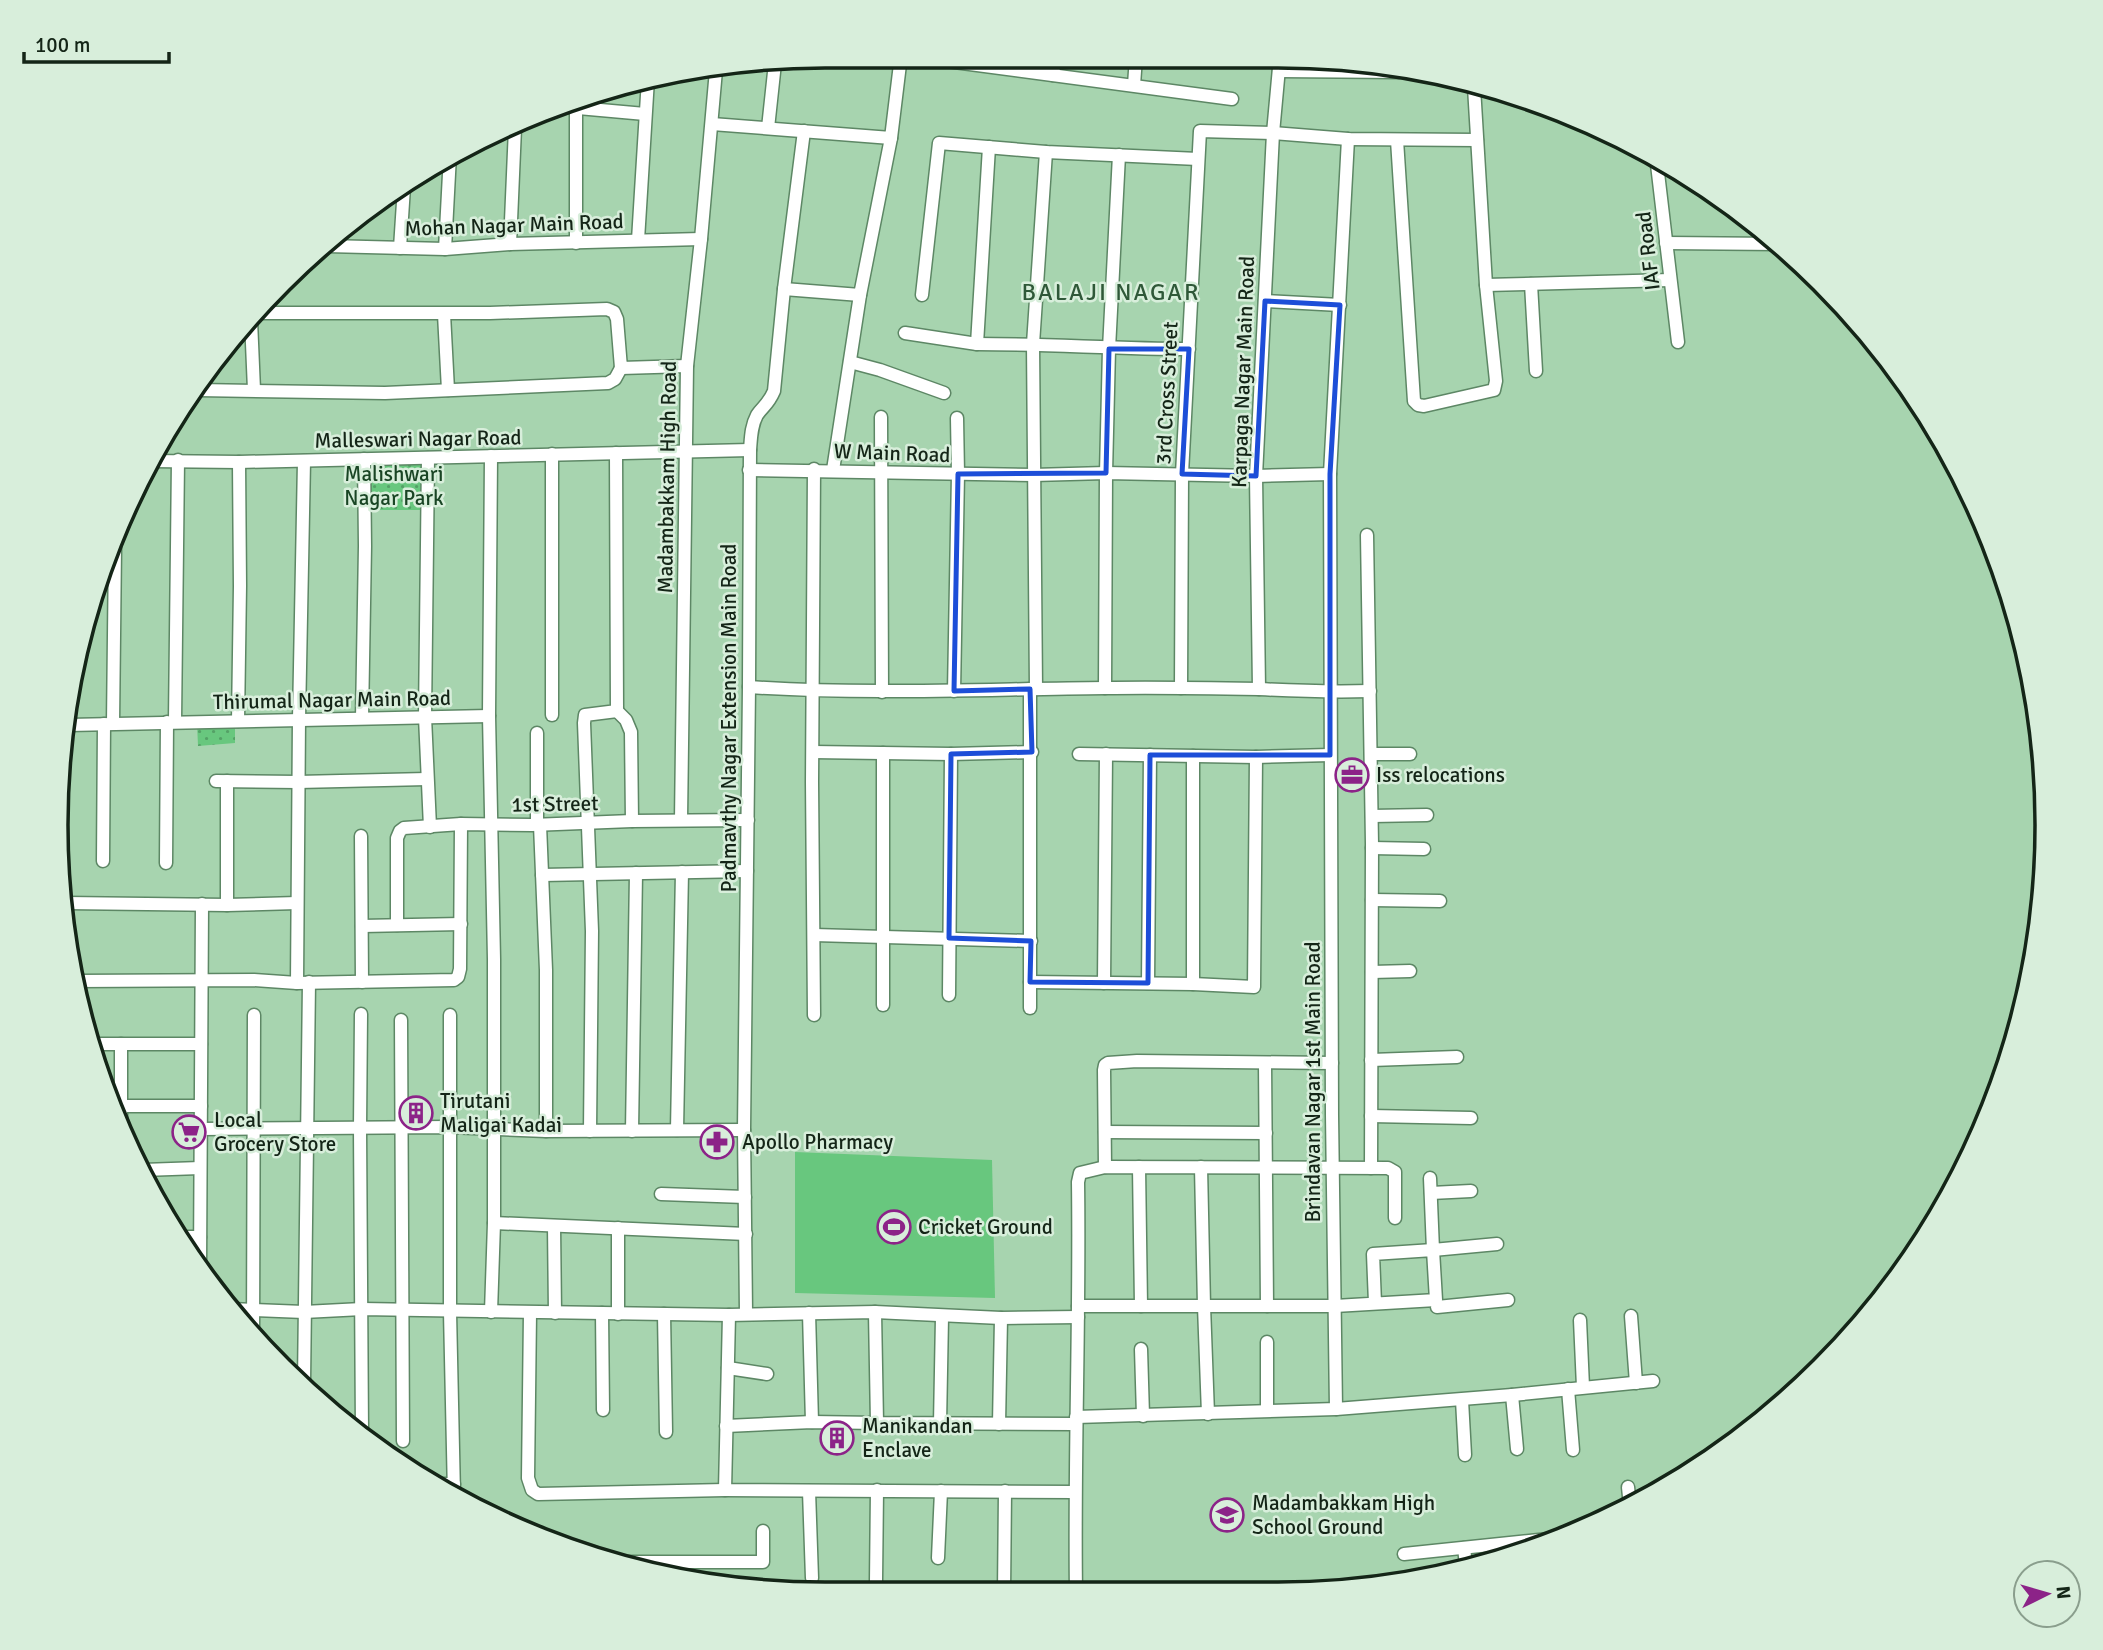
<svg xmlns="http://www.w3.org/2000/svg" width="2103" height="1650" font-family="Signika,sans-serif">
<defs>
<pattern id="park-dots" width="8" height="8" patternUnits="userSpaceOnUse" patternTransform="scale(1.75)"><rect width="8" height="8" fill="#68c77e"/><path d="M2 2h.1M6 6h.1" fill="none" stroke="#54a166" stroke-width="1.8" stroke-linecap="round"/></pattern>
</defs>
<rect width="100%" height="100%" fill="#a7d4af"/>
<polygon fill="#68c77e" points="795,1152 992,1160 995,1298 795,1293"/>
<g fill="url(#park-dots)">
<polygon points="369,459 421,462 421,510 369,510"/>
<polygon points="197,723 235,723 235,743 198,746"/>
</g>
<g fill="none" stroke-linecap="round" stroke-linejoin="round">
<defs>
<g id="minor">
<polyline points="909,56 1232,99"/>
<polyline points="1279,71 1399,72"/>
<polyline points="1053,75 1055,57"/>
<polyline points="1134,85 1136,57"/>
<polyline points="567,107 645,114"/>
<polyline points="712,124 891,138 901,56"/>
<polyline points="768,128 775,63"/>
<polyline points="1397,140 1414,401 1418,405 1424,406 1494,390 1496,381 1486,285 1474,87"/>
<polyline points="1656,156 1678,342"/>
<polyline points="638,240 648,79"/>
<polyline points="576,243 576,103"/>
<polyline points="1666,243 1778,244"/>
<polyline points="510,244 515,128"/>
<polyline points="327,246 445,249 510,244 701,239"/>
<polyline points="400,248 404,187"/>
<polyline points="445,249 450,155"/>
<polyline points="1531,284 1536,371"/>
<polyline points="1486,285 1670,280"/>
<polyline points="784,289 860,295"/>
<polyline points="922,295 939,143 1046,152 1198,159"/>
<polyline points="1265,301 1340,305"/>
<polyline points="257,313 490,313 607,309 614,312 617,319 621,368 687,366"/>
<polyline points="444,314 448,390"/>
<polyline points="251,320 254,390"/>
<polyline points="905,333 977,344 989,147"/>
<path d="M977,344C1048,344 1118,349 1189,349"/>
<polyline points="850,362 880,370 944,393"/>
<polyline points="198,390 385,393 608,383 615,379 621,368"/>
<polyline points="881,417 882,692"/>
<polyline points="428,458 425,717 430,827"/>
<polyline points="151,461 239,462 750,450"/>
<polyline points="749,470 1033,475 1106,473 1256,476 1330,474"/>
<polyline points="833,470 860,295 891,138"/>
<polyline points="1367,535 1372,844 1371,1168"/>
<path d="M749,687C868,695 986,689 1105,688C1156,687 1208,688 1259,689C1296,691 1333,692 1370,691"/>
<polyline points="1105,688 1106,473 1109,349 1119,155"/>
<polyline points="1181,688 1182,474 1200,131 1273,133 1348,139 1477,140"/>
<polyline points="1036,689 1033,344 1046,152"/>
<polyline points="1259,689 1256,476 1273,133 1280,57"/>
<polyline points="954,691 958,474 957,418"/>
<polyline points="617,711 626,720 631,732 632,821"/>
<polyline points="552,715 552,454"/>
<polyline points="362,718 365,546 364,459"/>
<polyline points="175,721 178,460"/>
<polyline points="238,721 240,586 239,462"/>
<polyline points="113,723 115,547"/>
<polyline points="69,725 489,716"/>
<polyline points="537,733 537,825"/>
<polyline points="813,752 951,754 1032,752"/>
<polyline points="883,753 883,1005"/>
<polyline points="1079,754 1256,757 1330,755"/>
<polyline points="1371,754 1410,754"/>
<polyline points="1193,756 1193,984"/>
<polyline points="216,781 298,782 427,779"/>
<polyline points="227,781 227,905"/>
<polyline points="1372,816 1427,815"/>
<polyline points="681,820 687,366 701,239 716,70"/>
<polyline points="540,825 546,970 546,1131"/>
<polyline points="361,836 362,982"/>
<polyline points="1372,848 1424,849"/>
<polyline points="103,861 104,724"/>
<polyline points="166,863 167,722"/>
<polyline points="542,875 747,871"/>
<polyline points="1372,900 1440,901"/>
<polyline points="66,903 227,905 297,903"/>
<polyline points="397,925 397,838 400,831 404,828 461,824 532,825 632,821 748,820"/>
<polyline points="362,926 461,924"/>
<polyline points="814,935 1031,941"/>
<polyline points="1372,972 1410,971"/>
<polyline points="77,981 254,980 297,983 454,980 458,977 460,969 461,824"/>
<polyline points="1030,982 1193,984 1254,987 1256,757"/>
<polyline points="297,983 299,719 304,461"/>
<polyline points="1104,983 1106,754"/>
<polyline points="1148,983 1150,755"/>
<polyline points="949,995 951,754"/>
<polyline points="1030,1008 1030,689"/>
<polyline points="361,1014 360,1128 362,1433"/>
<polyline points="450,1015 450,1312 454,1495"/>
<polyline points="814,1015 812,782 814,469"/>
<polyline points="401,1020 403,1441"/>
<polyline points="90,1044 201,1044"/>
<polyline points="121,1044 121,1118"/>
<polyline points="1371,1060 1457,1057"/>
<polyline points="1265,1063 1267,1306"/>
<polyline points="121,1106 201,1106"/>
<polyline points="1371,1116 1471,1118"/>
<polyline points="201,1129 449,1127 546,1131 744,1130"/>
<polyline points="677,1130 682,872"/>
<polyline points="590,1131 592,931 584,723 585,715 617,711 616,453"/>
<polyline points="632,1131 636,873"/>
<polyline points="1105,1132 1266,1133"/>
<polyline points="1105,1167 1104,1070 1105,1065 1108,1063 1137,1061 1332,1063"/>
<polyline points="1139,1167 1141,1306"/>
<polyline points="1201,1167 1204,1306 1208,1414"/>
<polyline points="143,1170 200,1168"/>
<polyline points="1430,1178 1433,1250 1497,1244"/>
<polyline points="1431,1193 1471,1191"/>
<polyline points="661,1194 745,1197"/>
<polyline points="494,1223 746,1234"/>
<polyline points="554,1226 555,1313"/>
<polyline points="618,1228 618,1314"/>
<polyline points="179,1237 200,1237"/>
<polyline points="200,1267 202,904"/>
<polyline points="1078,1306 1335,1306 1436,1300 1433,1250 1373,1254 1375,1303"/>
<polyline points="1437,1307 1508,1300"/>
<polyline points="230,1309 304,1312 362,1309 729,1315 875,1312 1001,1318 1078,1317"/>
<polyline points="491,1312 494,1223 494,959 489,716 491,456"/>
<polyline points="875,1312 877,1423 1075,1424"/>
<polyline points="530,1313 528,1478 532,1490 538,1494 725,1490"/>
<polyline points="602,1313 603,1410"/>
<path d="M746,1313L744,1130L749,687L750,450C751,438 751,426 757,415C763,406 768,405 774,391L784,289L804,131"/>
<polyline points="809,1313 812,1422"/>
<polyline points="664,1314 666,1432"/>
<polyline points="729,1315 725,1490 1075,1492"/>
<polyline points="1631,1316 1636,1383"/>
<polyline points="1580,1320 1583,1387"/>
<polyline points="253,1337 254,1015"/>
<polyline points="1141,1349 1143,1416"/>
<polyline points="728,1368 767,1374"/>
<polyline points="304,1382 309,982"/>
<polyline points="1568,1389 1573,1450"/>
<polyline points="1512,1395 1517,1449"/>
<polyline points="1462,1400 1465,1455"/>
<polyline points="1336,1409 1332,1115 1330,474 1348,139"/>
<polyline points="1267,1410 1267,1342"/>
<polyline points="1076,1417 1336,1409 1512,1395 1653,1381"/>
<polyline points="940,1424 942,1317"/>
<polyline points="999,1424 1001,1318"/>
<polyline points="726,1426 812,1422 877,1423"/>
<polyline points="434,1484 454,1484"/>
<polyline points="1628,1487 1630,1506"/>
<polyline points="809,1491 812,1578"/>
<polyline points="1464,1548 1466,1565"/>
<polyline points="1404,1554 1558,1538"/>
<polyline points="938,1558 941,1491"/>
<polyline points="620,1562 763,1562 763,1531"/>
<polyline points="876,1581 877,1490"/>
<polyline points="1004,1593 1005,1491"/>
<path d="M1076,1593C1074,1456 1080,1319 1078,1182L1080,1173L1105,1167L1388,1168L1395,1172V1218"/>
</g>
</defs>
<use href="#minor" stroke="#5d8765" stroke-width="15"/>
<use href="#minor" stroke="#fff" stroke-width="12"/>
</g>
<path fill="none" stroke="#1d4ed8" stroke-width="5" stroke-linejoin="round" d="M1265,301L1340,305L1330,474V755H1150L1148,983L1030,982L1031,941L949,938L951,754L1032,752L1030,689L954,691L958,474L1106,473L1109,349H1189L1182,474L1256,476Z"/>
<defs>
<symbol id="office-ring" viewBox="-11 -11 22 22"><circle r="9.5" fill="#d8eedb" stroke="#8c2388" stroke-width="1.5"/><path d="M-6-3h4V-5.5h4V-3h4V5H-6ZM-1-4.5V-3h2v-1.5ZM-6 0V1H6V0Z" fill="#8c2388"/></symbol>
<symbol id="building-ring" viewBox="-11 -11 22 22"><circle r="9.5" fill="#d8eedb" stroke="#8c2388" stroke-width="1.5"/><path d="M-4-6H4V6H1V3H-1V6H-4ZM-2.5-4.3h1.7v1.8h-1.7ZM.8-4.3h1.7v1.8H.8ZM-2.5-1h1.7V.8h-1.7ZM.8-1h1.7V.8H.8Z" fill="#8c2388"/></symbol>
<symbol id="supermarket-ring" viewBox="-11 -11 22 22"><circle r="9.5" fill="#d8eedb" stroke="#8c2388" stroke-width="1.5"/><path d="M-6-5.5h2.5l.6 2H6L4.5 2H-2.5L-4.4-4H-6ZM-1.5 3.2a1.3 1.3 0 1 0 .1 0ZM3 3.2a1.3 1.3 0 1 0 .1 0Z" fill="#8c2388"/></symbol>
<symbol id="pharmacy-ring" viewBox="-11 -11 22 22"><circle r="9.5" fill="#d8eedb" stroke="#8c2388" stroke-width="1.5"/><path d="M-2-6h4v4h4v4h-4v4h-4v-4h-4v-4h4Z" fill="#8c2388"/></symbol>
<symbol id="stadium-ring" viewBox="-11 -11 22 22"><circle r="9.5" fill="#d8eedb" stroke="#8c2388" stroke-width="1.5"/><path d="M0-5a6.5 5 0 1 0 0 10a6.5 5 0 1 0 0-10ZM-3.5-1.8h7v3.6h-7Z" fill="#8c2388"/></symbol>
<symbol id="school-ring" viewBox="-11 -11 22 22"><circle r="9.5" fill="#d8eedb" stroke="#8c2388" stroke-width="1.5"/><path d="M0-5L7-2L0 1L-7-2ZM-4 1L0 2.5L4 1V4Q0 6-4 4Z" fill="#8c2388"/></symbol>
</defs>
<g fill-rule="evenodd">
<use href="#office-ring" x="1333" y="756" width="38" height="38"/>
<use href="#building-ring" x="397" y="1094" width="38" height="38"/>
<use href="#supermarket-ring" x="170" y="1113" width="38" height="38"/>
<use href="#pharmacy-ring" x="698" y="1123" width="38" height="38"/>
<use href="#stadium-ring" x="875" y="1208" width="38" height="38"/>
<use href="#building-ring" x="818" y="1419" width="38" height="38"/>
<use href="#school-ring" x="1208" y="1496" width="38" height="38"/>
</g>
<g text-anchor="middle" stroke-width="5" stroke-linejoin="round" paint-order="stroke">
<g font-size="21" fill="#142517" stroke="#d8eedb">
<text transform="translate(514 225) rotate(-2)" y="7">Mohan Nagar Main Road</text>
<text transform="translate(1648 251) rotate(-97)" y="7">IAF Road</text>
<text transform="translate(1243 372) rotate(-88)" y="7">Karpaga Nagar Main Road</text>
<text transform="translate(1167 393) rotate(-87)" y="7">3rd Cross Street</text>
<text transform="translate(418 439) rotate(-1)" y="7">Malleswari Nagar Road</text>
<text transform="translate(892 453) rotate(2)" y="7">W Main Road</text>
<text transform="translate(667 477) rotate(-89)" y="7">Madambakkam High Road</text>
<text transform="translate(332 700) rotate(-1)" y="7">Thirumal Nagar Main Road</text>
<text transform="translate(729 718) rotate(-90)" y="7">Padmavthy Nagar Extension Main Road</text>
<text transform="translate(555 804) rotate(-1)" y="7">1st Street</text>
<text transform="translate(1313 1082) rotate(-90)" y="7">Brindavan Nagar 1st Main Road</text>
</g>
<g font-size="21" fill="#194524" stroke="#d8eedb">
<text x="394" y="481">Malishwari<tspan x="394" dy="24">Nagar Park</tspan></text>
</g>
<g font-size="21" fill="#142517" stroke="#d8eedb" text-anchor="start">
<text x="1376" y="782">Iss relocations</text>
<text x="440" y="1108">Tirutani<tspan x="440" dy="24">Maligai Kadai</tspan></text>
<text x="214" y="1127">Local<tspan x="214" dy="24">Grocery Store</tspan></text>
<text x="742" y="1149">Apollo Pharmacy</text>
<text x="918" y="1234">Cricket Ground</text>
<text x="862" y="1433">Manikandan<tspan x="862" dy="24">Enclave</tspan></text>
<text x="1252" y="1510">Madambakkam High<tspan x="1252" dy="24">School Ground</tspan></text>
</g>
<g font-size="24" letter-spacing="2" fill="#2f5838" stroke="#d8eedb">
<text x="1111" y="300">BALAJI NAGAR</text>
</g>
</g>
<path d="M0 0H2103V1650H0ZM825 68H1278A757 757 0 0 1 2035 825V825A757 757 0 0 1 1278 1582H825A757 757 0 0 1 68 825V825A757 757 0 0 1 825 68Z" fill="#d8eedb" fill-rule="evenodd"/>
<path fill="none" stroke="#142517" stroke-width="3.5" d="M825 68H1278A757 757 0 0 1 2035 825V825A757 757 0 0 1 1278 1582H825A757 757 0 0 1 68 825V825A757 757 0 0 1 825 68Z"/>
<g transform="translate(2047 1594) rotate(85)"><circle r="33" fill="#d8eedb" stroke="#8a9e8d" stroke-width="2"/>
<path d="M0-5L12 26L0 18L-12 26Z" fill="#8c2388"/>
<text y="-10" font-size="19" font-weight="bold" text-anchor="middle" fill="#142517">N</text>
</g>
<path d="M24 52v10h145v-10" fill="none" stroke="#142517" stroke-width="3.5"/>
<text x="35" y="52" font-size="21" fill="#142517" stroke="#d8eedb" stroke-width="5" paint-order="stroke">100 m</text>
</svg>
